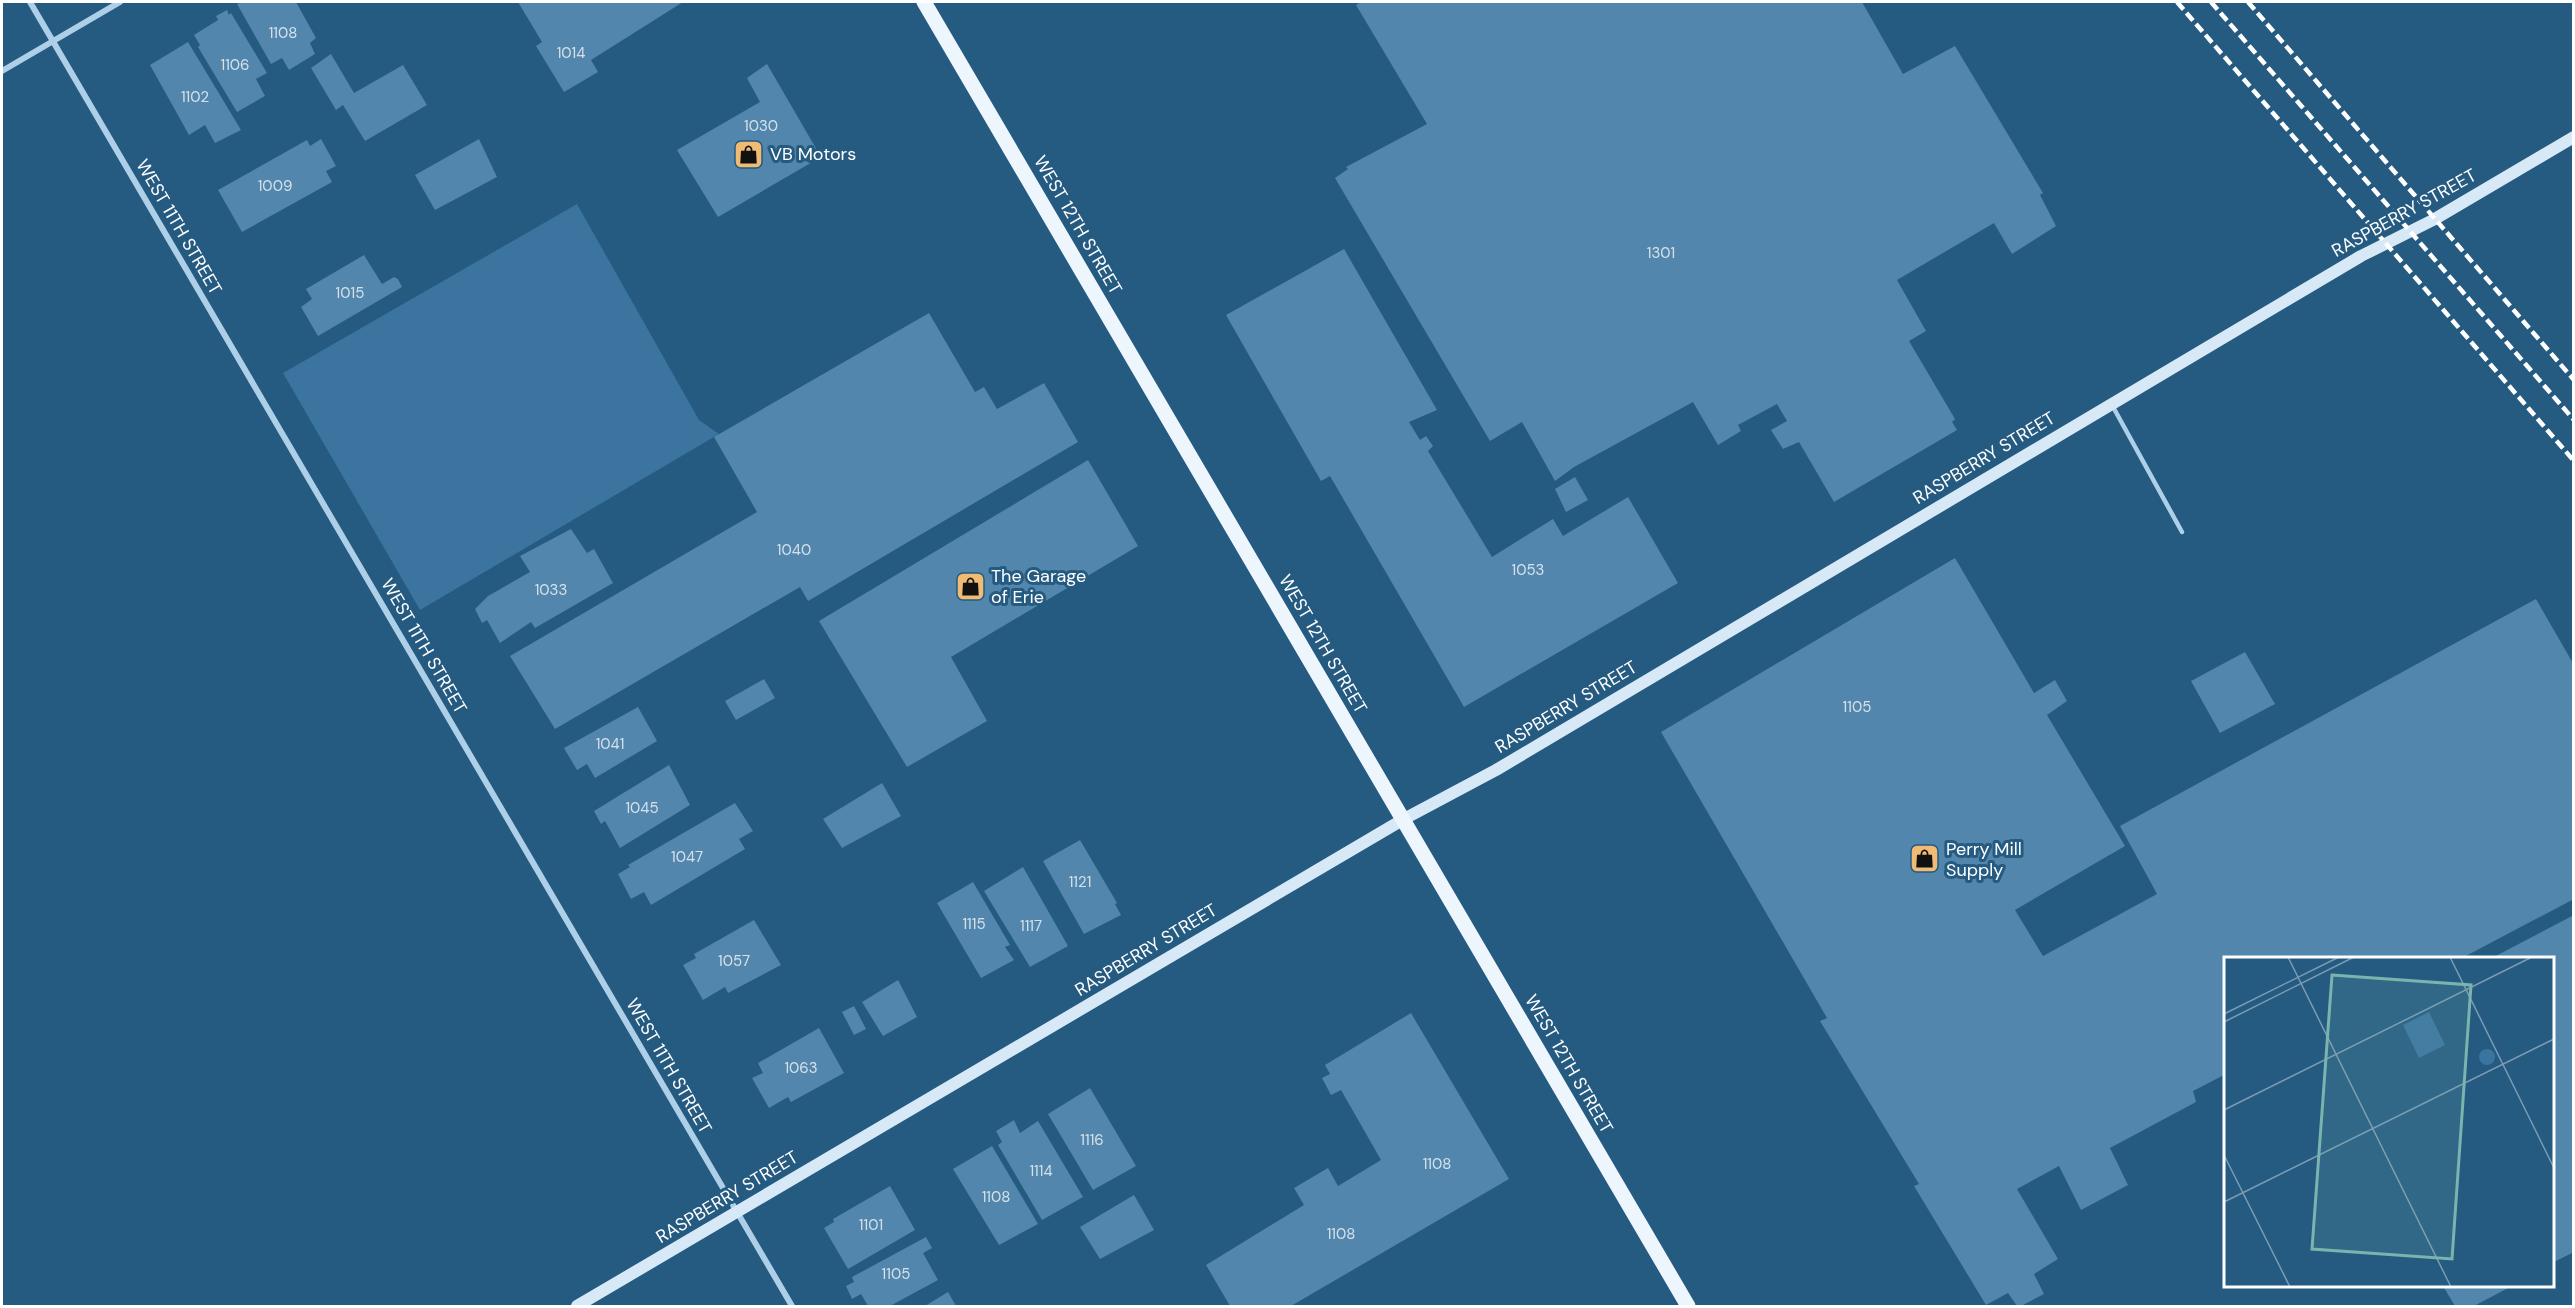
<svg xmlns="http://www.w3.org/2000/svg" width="2575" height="1308" font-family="'DM Sans',sans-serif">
<rect width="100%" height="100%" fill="#255a81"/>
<polygon fill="#3a749f" points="577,204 699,420 719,434 420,610 283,373"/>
<g fill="#5286ac">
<polygon points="242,2 296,2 316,38 310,43 315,54 289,70 282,58 271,64 237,4"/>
<polygon points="518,2 683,2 591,60 598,72 564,92 536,46 542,42"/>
<polygon points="1361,2 1862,2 1903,74 1955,46 2043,193 2040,195 2056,226 2012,254 1994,223 1897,280 1926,331 1909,341 1955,419 1952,422 1957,430 1834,502 1799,442 1783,449 1771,430 1787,421 1777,404 1738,425 1741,431 1718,445 1693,402 1574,467 1555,481 1522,422 1490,441 1335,178 1348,169 1346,167 1427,124 1356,5"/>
<polygon points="227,10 229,15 231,13 267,73 256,79 265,96 237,112 198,47 200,45 194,35 218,20 216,16"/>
<polygon points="188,42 241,130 215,143 205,125 189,135 150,65"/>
<polygon points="331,54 354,93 403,65 427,105 365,141 343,105 336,110 311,68"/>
<polygon points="767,64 821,157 718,217 677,150 760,102 747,78"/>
<polygon points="321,139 336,166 326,171 332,182 242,232 218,190 307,140 310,146"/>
<polygon points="479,139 497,177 435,210 415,175"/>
<polygon points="1344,249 1437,410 1409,422 1420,440 1426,436 1433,446 1428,451 1492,557 1553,519 1563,536 1628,497 1678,583 1464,707 1330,476 1321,481 1226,315"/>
<polygon points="364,255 382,284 394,277 398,279 402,287 318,336 301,307 312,299 306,289"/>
<polygon points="929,313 975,392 984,387 997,409 1044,383 1078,442 808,601 800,587 555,729 510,656 757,512 714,437"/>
<polygon points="1088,460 1138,546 951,657 987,721 907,767 819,621"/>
<polygon points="1575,477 1588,500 1566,512 1555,489"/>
<polygon points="571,529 587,553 594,549 613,583 535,628 531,622 500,643 487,620 482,623 475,609 488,596 530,572 520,556"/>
<polygon points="1955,558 2034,693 2055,680 2067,701 2047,715 2125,846 2015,910 2043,956 2157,894 2120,826 2536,599 2574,665 2574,899 2462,958 2226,958 2226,1074 2193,1091 2196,1102 2110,1148 2128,1185 2081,1210 2059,1166 2017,1189 2058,1259 2034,1274 2044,1294 2021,1306 2017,1306 2008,1293 1986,1305 1914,1186 1919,1184 1820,1021 1827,1018 1661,732"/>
<polygon points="2245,652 2275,704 2220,733 2191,681"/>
<polygon points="764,679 775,698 736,720 725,701"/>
<polygon points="638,707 657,741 595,778 587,764 577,770 564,748"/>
<polygon points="669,765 690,805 620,848 605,821 601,824 594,811"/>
<polygon points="882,783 901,816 842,848 823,819"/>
<polygon points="735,803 753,831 739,839 745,849 651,905 644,892 631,899 618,874 630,867 628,865"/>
<polygon points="1080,840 1117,903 1115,904 1121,915 1084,934 1043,861"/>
<polygon points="1023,867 1068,946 1030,967 984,891"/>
<polygon points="973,882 1010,945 1005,947 1014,960 981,978 937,903"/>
<polygon points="2574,915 2574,1252 2552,1263 2552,958 2492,958"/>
<polygon points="754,920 781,965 728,993 725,987 703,1000 683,965 696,958 694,954"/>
<polygon points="898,980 917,1017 883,1036 862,1002"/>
<polygon points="854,1006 866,1029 854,1035 842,1012"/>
<polygon points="1411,1013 1509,1179 1291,1306 1230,1306 1206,1265 1304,1205 1294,1188 1328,1168 1338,1186 1381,1160 1341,1090 1331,1095 1322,1078 1330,1074 1325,1065"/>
<polygon points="819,1028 844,1073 791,1102 788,1097 769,1108 752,1078 763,1073 758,1063"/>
<polygon points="1090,1088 1136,1166 1093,1190 1048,1114"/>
<polygon points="1014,1120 1020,1133 1038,1121 1083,1197 1042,1220 998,1145 1002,1142 996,1131"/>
<polygon points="992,1146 1038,1224 999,1245 953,1169"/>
<polygon points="890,1186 915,1230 848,1269 824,1228 834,1222 833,1219"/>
<polygon points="1134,1195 1154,1230 1100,1259 1080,1227"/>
<polygon points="926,1237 932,1248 923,1253 938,1280 890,1306 868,1306 861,1294 852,1299 846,1286 854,1282 852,1277"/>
<polygon points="2443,1286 2512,1286 2474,1306 2455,1306"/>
<polygon points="948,1292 956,1306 925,1306"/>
</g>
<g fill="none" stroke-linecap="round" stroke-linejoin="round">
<polyline stroke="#adcfe7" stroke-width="4.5" points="2112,405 2182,532"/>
<g stroke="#adcfe7" stroke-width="6">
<polyline points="30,2 792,1306"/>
<polyline points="2,71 120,2"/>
</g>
<polyline stroke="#d7e8f6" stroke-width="12" points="577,1306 1404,819 1496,770 2361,256 2433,220 2574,137"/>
<polyline stroke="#eef6fd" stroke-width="15" points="924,2 1688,1306"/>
<g stroke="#fff" stroke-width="4.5" stroke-dasharray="10 4.5" stroke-linecap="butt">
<polyline points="2177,2 2574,461"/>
<polyline points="2211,2 2574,420"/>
<polyline points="2248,2 2574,380"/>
</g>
</g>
<defs>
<symbol id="shop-square" viewBox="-11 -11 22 22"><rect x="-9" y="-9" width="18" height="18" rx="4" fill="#f0bb72" stroke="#255a81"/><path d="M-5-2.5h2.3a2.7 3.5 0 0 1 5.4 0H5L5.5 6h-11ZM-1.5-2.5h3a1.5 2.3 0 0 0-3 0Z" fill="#111"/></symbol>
</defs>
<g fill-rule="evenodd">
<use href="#shop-square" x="732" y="138" width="33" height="33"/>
<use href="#shop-square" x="954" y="570" width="33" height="33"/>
<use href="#shop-square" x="1908" y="842" width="33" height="33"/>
</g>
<g text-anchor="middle" stroke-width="6" stroke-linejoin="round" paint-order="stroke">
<g font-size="15" fill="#d4e1ea">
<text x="283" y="38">1108</text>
<text x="571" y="58">1014</text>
<text x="235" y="70">1106</text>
<text x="195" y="102">1102</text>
<text x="761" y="131">1030</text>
<text x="275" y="191">1009</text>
<text x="1661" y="258">1301</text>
<text x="350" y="298">1015</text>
<text x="794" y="555">1040</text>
<text x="1528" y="575">1053</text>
<text x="551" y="595">1033</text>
<text x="1857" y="712">1105</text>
<text x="610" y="749">1041</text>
<text x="642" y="813">1045</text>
<text x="687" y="862">1047</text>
<text x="1080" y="887">1121</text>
<text x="974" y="929">1115</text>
<text x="1031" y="931">1117</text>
<text x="734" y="966">1057</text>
<text x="801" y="1073">1063</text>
<text x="1092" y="1145">1116</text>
<text x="1437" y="1169">1108</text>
<text x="1041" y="1176">1114</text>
<text x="996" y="1202">1108</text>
<text x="871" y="1230">1101</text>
<text x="1341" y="1239">1108</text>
<text x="896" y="1279">1105</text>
</g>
<g font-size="18" fill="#fff" stroke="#255a81" text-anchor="start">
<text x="770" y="160">VB Motors</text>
<text x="991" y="582">The Garage<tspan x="991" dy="21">of Erie</tspan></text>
<text x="1946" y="855">Perry Mill<tspan x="1946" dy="21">Supply</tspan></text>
</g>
<g font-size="18" fill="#fff" stroke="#255a81">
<text transform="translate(2404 213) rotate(-29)" y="6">RASPBERRY STREET</text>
<text transform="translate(1078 225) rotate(60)" y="6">WEST 12TH STREET</text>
<text transform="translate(179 227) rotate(60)" y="6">WEST 11TH STREET</text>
<text transform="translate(1984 458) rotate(-31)" y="6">RASPBERRY STREET</text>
<text transform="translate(1323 644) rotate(60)" y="6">WEST 12TH STREET</text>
<text transform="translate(424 646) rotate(60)" y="6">WEST 11TH STREET</text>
<text transform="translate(1566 707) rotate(-31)" y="6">RASPBERRY STREET</text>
<text transform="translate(1146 950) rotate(-31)" y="6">RASPBERRY STREET</text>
<text transform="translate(1569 1064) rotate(60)" y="6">WEST 12TH STREET</text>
<text transform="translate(669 1066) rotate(60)" y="6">WEST 11TH STREET</text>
<text transform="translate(727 1197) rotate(-31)" y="6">RASPBERRY STREET</text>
</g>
</g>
<g transform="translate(2224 957)">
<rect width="330" height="330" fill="#255a81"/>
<path d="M205,55L221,88L195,101L179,68ZM255 100a8 8 0 1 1 16 0a8 8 0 1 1-16 0Z" fill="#3a749f"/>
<path fill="none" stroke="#7c9cb3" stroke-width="1.5" d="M64,0L227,330M226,0L330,211M0,57L115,0M0,65L130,0M0,153L308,0M0,198L66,330M0,245L330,82"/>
<path fill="#7bb4af" fill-opacity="0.15" stroke="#7bb4af" stroke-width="3" d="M108,18L247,28L228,302L88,292Z"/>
<rect width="330" height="330" fill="none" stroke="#fff" stroke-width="3"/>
</g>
<rect width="2575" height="1308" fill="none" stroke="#ffffff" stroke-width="6"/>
</svg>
